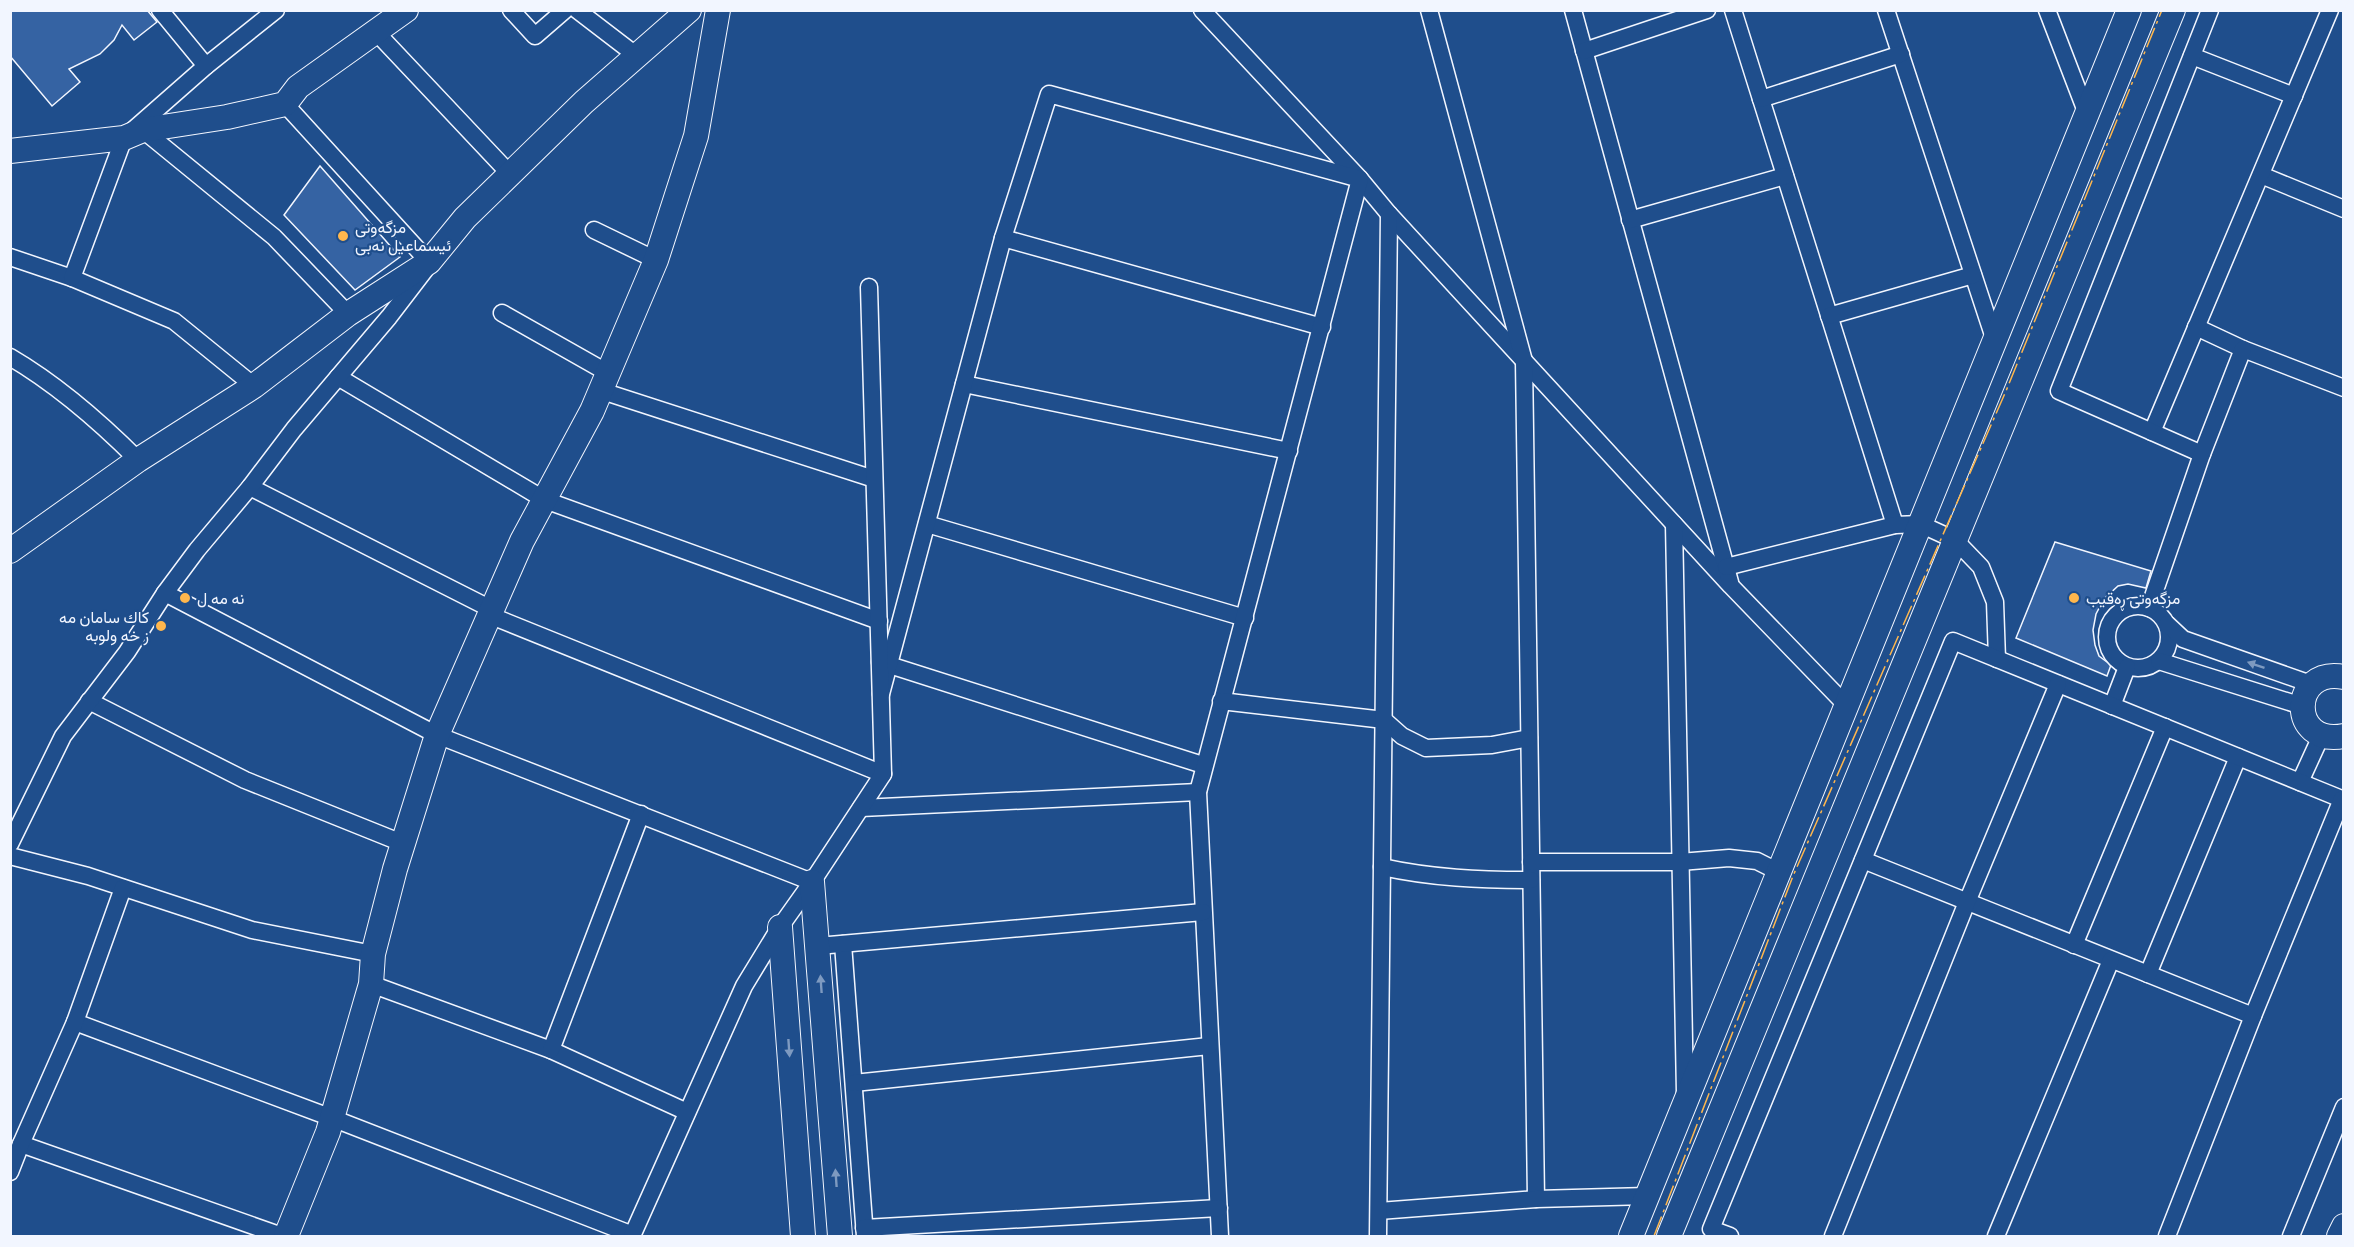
<svg xmlns="http://www.w3.org/2000/svg" width="2354" height="1247" font-family="Ubuntu,Vazirmatn,sans-serif">
<rect width="100%" height="100%" fill="#1f4e8c"/>
<g fill="#3563a3" stroke="#f2f6ff" stroke-width="1.5">
<polygon points="10,10 147,10 157,22 134,40 122,25 114,40 100,54 69,69 80,82 52,106 10,56"/>
<polygon points="320,166 400,257 355,290 284,215"/>
<polygon points="2055,542 2151,571 2146,588 2128,584 2118,586 2104,599 2096,614 2093,630 2095,645 2099,656 2111,665 2107,676 2016,638"/>
</g>
<g fill="none" stroke-linecap="round" stroke-linejoin="round">
<defs>
<g id="street">
<polyline points="160,10 206,66"/>
<polyline points="511,10 535,36 565,10"/>
<polyline points="577,10 637,56"/>
<polyline points="1202,10 1360,179 1389,214 1731,586 1847,706"/>
<polyline points="1429,10 1524,361 1536,1199"/>
<polyline points="1573,10 1730,582"/>
<polyline points="1733,10 1895,525"/>
<polyline points="1886,10 1995,341"/>
<polyline points="2047,10 2087,114"/>
<polyline points="376,32 510,174"/>
<polyline points="1584,51 1707,10"/>
<polyline points="2192,56 2294,96"/>
<polyline points="1761,99 1901,54"/>
<polyline points="285,104 429,262"/>
<polyline points="143,130 274,237 348,314"/>
<polyline points="2261,175 2344,209"/>
<polyline points="1630,220 1785,176"/>
<polyline points="594,230 656,260"/>
<polyline points="1003,238 1322,327"/>
<polyline points="10,257 72,278 174,321 254,386"/>
<polyline points="72,278 124,138 206,66 276,10"/>
<polyline points="502,313 608,373"/>
<polyline points="1829,316 1973,275"/>
<polyline points="2196,327 2243,349 2344,388"/>
<path d="M10,357C58,385 99,421 138,460"/>
<polyline points="338,377 545,500 879,621"/>
<polyline points="964,384 1289,451"/>
<polyline points="599,390 874,479"/>
<polyline points="2152,432 2330,10"/>
<polyline points="2202,454 2059,391 2210,10"/>
<polyline points="250,487 493,610"/>
<polyline points="927,524 1245,618"/>
<polyline points="1674,524 1685,1093"/>
<polyline points="1726,567 1895,525 1920,524 1955,540 1981,567 1995,602 1997,659"/>
<polyline points="165,593 437,735 812,882"/>
<circle cx="2138" cy="637" r="31"/>
<polyline points="2149,608 2202,454 2243,349"/>
<polyline points="489,615 883,774"/>
<polyline points="2167,624 2183,639 2311,684"/>
<polyline points="2159,661 2302,706"/>
<polyline points="880,662 1203,765"/>
<polyline points="881,694 1003,238 1049,94 1360,179 1198,792 1220,1236"/>
<polyline points="89,701 245,780 402,843"/>
<polyline points="1221,701 1384,720 1402,736 1426,748 1492,745 1529,738"/>
<polyline points="2112,706 2127,667"/>
<polyline points="2300,782 2321,736"/>
<polyline points="861,808 1198,792"/>
<polyline points="10,844 63,736 127,652 165,593 197,550 250,487 294,429 389,317 425,270"/>
<polyline points="10,856 88,876 252,930 373,954"/>
<polyline points="1863,860 2253,1016"/>
<polyline points="1531,862 1680,862 1729,858 1757,861 1779,872"/>
<path d="M1382,867C1432,878 1480,880 1531,880"/>
<polyline points="843,944 865,1236"/>
<polyline points="2074,945 2165,727"/>
<polyline points="818,946 1203,912"/>
<polyline points="2148,974 2238,757"/>
<polyline points="371,984 551,1050 687,1112"/>
<polyline points="75,1022 332,1118 633,1235"/>
<polyline points="551,1050 641,814"/>
<polyline points="854,1083 1209,1046"/>
<polyline points="21,1144 282,1236"/>
<polyline points="10,1172 21,1144 75,1022 123,888"/>
<polyline points="1379,1211 1536,1199 1647,1196"/>
<polyline points="864,1228 1219,1208"/>
<polyline points="632,1236 744,986 780,927 812,882 883,774 869,287"/>
<polyline points="1378,1236 1389,214"/>
<polyline points="1730,1236 1711,1229 1953,641 2344,800"/>
<polyline points="1833,1236 1967,902 2058,684"/>
<polyline points="1996,1236 2111,960"/>
<polyline points="2167,1236 2253,1016 2342,799"/>
<polyline points="2291,1236 2344,1107"/>
</g>
<g id="secondary">
<polyline points="10,151 124,138 143,130 227,117 285,104 298,87 406,10"/>
<polyline points="10,551 138,460 254,386 348,314 429,262 465,218 584,102 689,10"/>
<path d="M2344,677C2290,666 2288,747 2344,736"/>
<polyline points="812,882 840,1236"/>
<polyline points="780,927 803,1236"/>
<polyline points="286,1236 328,1132 371,984 373,954 395,869 437,735 522,541 592,411 656,260 696,136 718,10"/>
<polyline points="1631,1236 2129,10"/>
<polyline points="1669,1236 2173,10"/>
<polyline points="2339,1236 2344,1226"/>
</g>
</defs>
<use href="#street" stroke="#f2f6ff" stroke-width="19"/>
<use href="#secondary" stroke="#f2f6ff" stroke-width="26"/>
<use href="#street" stroke="#1f4e8c" stroke-width="16"/>
<use href="#secondary" stroke="#1f4e8c" stroke-width="24"/>
<polyline stroke="#ffb74d" stroke-width="1.5" stroke-dasharray="21 4.5 3 4.5" stroke-linecap="butt" points="1654,1236 1793,876 2006,391 2162,10"/>
</g>
<defs><path id="oneway-solid" d="M-6-.8H1V-3.2L6.5 0L1 3.2V.8H-6Z" transform="scale(1.5)"/></defs>
<g fill="#7e9ac0">
<use href="#oneway-solid" transform="translate(2256 665) rotate(-161)"/>
<use href="#oneway-solid" transform="translate(821 984) rotate(-94)"/>
<use href="#oneway-solid" transform="translate(789 1048) rotate(86)"/>
<use href="#oneway-solid" transform="translate(836 1178) rotate(-94)"/>
</g>
<g fill="#ffb74d" stroke="#1f4e8c" stroke-width="2">
<circle cx="343" cy="236" r="6"/>
<circle cx="185" cy="598" r="6"/>
<circle cx="2074" cy="598" r="6"/>
<circle cx="161" cy="626" r="6"/>
</g>
<g text-anchor="middle" stroke-width="4.5" stroke-linejoin="round" paint-order="stroke">
<g font-size="16" fill="#f2f6ff" stroke="#1f4e8c" text-anchor="start">
<text x="355" y="233">مزگەوتی<tspan x="355" dy="18">ئیسماعیل نەبی</tspan></text>
<text x="197" y="604">نه مه ل</text>
<text x="2086" y="604">مزگەوتی ڕەقیب</text>
<text x="149" y="623" text-anchor="end">كاك سامان مه<tspan x="149" dy="18">ز خه ولوبه</tspan></text>
</g>
</g>
<rect width="2354" height="1247" fill="none" stroke="#f2f6ff" stroke-width="24"/>
</svg>
